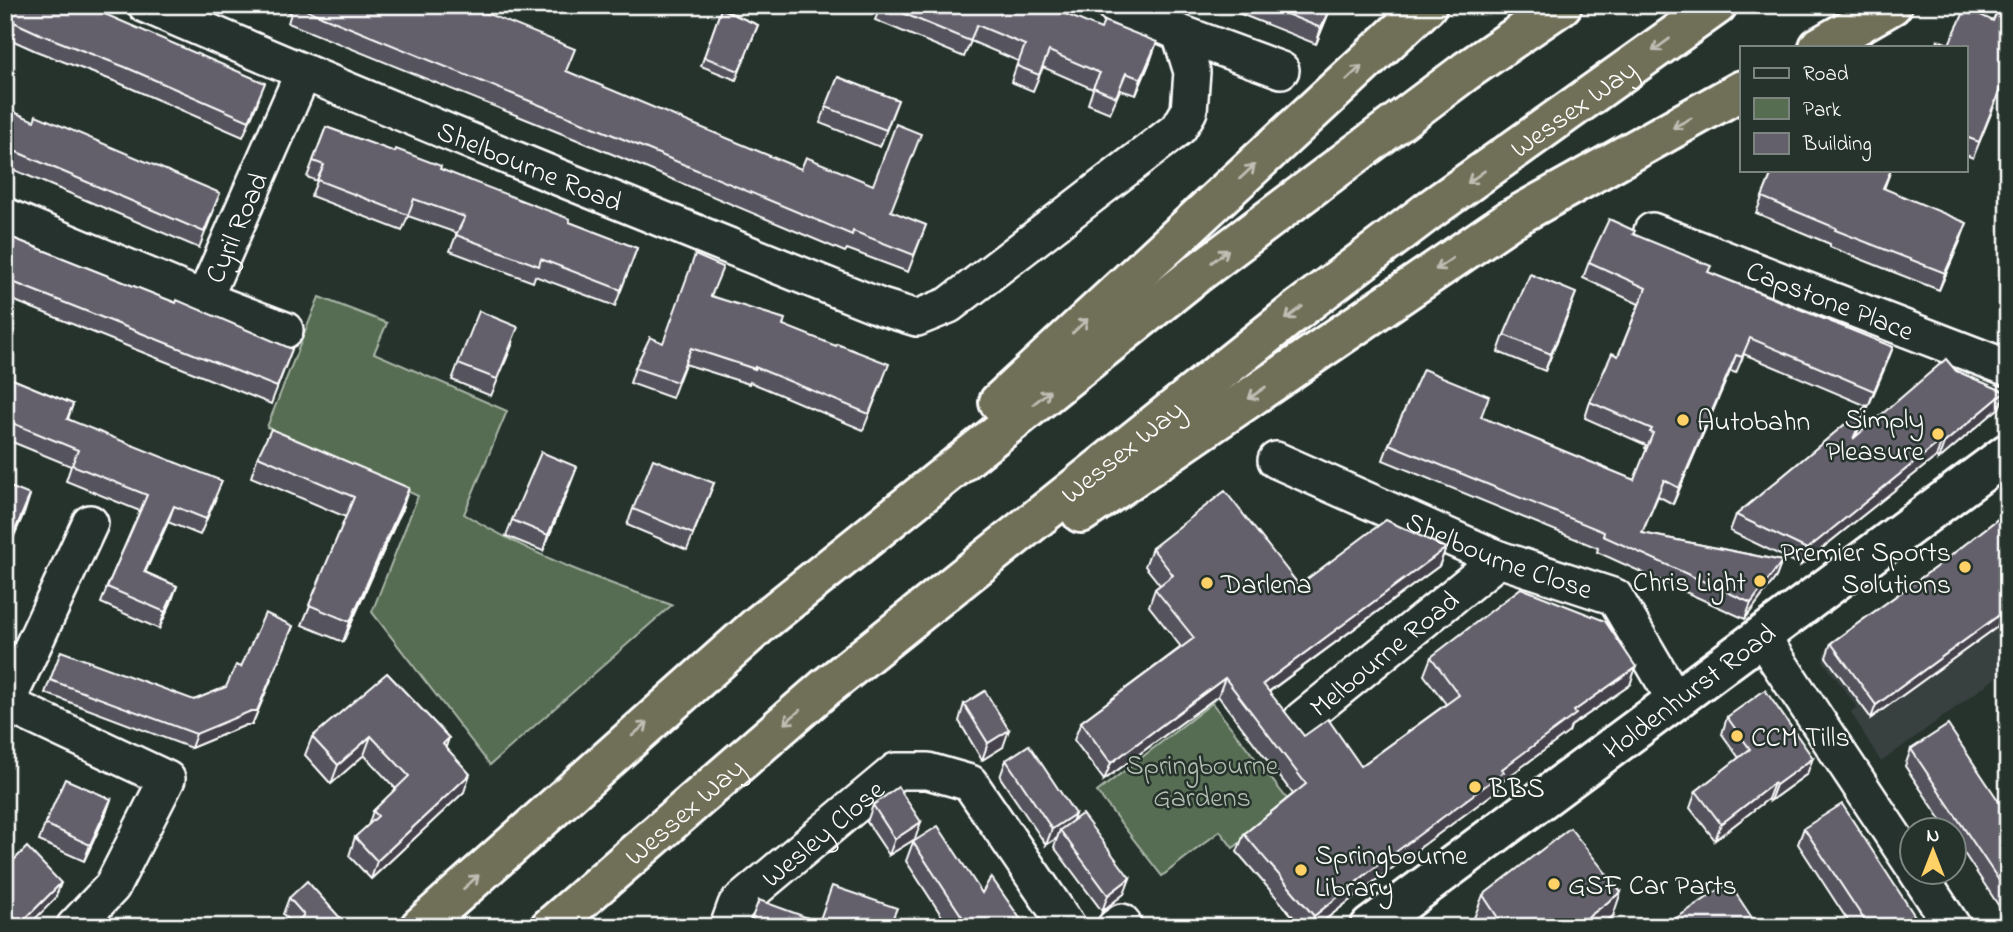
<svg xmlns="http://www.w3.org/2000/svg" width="2013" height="932" font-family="'Indie Flower',sans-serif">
<rect width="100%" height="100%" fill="#26332d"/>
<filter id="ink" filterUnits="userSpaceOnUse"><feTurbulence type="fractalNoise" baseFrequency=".0143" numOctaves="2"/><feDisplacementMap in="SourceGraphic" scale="14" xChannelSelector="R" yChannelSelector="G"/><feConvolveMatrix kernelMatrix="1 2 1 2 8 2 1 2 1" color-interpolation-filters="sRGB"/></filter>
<g filter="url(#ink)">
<polygon fill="#384040" points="2008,519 2008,669 1881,762 1851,712 1857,707 1823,661 1824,652"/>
<g fill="#566d52" stroke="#aab6a8" stroke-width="2">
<path d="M319,297L387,323L374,353L507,411L464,514C532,555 598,580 672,605L490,765L372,612L418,496L267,427Z"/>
<polygon points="1212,703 1291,804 1233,848 1220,831 1162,876 1097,792"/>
</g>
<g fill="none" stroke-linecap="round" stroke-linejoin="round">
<defs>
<g id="street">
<path id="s1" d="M146,5C390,110 636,209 881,307L917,318L949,305L1179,128L1189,111L1192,72L1180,33"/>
<polyline points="1114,5 1180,33 1281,70"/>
<path id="s2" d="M5,216L204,299L303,73"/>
<path id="s3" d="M1652,231L2008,368"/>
<polyline points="204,299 285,330"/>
<path id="s4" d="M1276,460L1499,559L1615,597L1675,700"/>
<polyline points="1761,636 1912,864"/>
<polyline points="5,703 167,779 112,887 74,927"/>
<polyline points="6,704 90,523"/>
<path id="s5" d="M1302,719L1499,559"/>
<polyline points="1917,872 1953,927"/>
<path id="s6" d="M728,927L736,905L896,771H928L970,783L1068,927"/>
<polyline points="1115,927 1122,922"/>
</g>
<g id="secondary">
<path id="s7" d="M1370,927L2008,453"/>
</g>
<g id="highway">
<polyline points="1819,47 1892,5"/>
<polyline points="999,402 1427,5"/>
<polyline points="1081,513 1511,219 1742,90"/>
<polyline points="420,927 761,623 1195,275 1466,71 1562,5"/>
<path id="s8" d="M550,927L825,688L1295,312L1431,209L1717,5"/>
</g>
</defs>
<use href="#street" stroke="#fff" stroke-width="40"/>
<use href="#secondary" stroke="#fff" stroke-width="44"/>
<use href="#highway" stroke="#fff" stroke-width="44"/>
<use href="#street" stroke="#26332d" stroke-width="35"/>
<use href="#secondary" stroke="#26332d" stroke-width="38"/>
<use href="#highway" stroke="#706f59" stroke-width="38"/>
</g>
<g fill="#55535d" stroke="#fff" stroke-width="2">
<polygon points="5,5 259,99 243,137 119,83 36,51 5,37"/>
<polygon points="272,5 466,5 566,71 891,212 926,225 908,272 847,249 845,252 617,156 288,23 291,13"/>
<polygon points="881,5 1044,5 1151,59 1136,95 1120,90 1110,113 1088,104 1093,89 1043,67 1033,91 1011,82 1018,61 971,41 964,57 875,20"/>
<polygon points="1218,5 1332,5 1316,44"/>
<polygon points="2008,5 2008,72 1973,158 1966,155 1966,47 1949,44 1993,21"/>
<polygon points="721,9 758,25 736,80 701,66"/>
<polygon points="838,77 898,100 880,147 820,123"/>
<polygon points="5,108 214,210 199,248 5,166"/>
<polygon points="326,127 440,169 569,222 637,248 615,306 535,276 533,282 450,251 457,233 408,216 402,231 311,196 317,181 307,177"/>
<polygon points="1773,170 1891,170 1884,189 1961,239 1939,290 1830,247 1830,244 1756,213"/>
<polygon points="5,235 292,349 271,404 5,297"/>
<polygon points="1633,235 1709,273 1893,347 1855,438 1956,371 2005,392 1999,408 1938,460 1936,457 1801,565 1730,531 1736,515 1867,406 1744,354 1736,373 1730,371 1673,504 1658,496 1642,533 1782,561 1776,577 1745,619 1597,552 1598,548 1383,460 1389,444 1481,417 1634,480 1647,449 1645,448 1646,445 1585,418 1590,402 1618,356 1639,304 1583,278 1589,262"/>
<polygon points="712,296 783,325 883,380 863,430 750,382 749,384 685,364 672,398 630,383 635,368 663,343"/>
<polygon points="1570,309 1545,371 1498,352 1504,335"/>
<polygon points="513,343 491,396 452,380 458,364"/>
<polygon points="5,376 73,404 68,419 216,498 200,535 168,522 145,572 177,586 159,629 101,603 107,587 140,511 66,481 71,466 5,439"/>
<polygon points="258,456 402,509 343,642 302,625 346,517 251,477"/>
<polygon points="577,467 543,551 506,536 512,520"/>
<polygon points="714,483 687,550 627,525 633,509"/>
<polygon points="2008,511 2008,627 2002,632 1997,627 1871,718 1826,657 1831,643 1936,567"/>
<polygon points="1152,548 1299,585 1446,548 1439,566 1269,692 1304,736 1361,766 1446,704 1424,675 1431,657 1630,685 1571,726 1569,732 1500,783 1498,790 1364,889 1316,927 1302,927 1237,852 1244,834 1293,794 1218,696 1104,780 1074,740 1081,722 1181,647 1149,606 1155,589 1160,585 1145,566"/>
<polygon points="288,639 252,725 246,725 191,748 45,693 50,680 194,700 226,687 241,667"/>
<polygon points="387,673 449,738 446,747 464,792 371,879 349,856 355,837 368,826 373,811 396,789 364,755 331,784 305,755 312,737"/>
<polygon points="964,704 1003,747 982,760 959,721"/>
<polygon points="1727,717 1807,774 1770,801 1768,799 1715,840 1690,808 1696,791 1739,758 1722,734"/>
<polygon points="1911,749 2008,815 2008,920 1954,838 1954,830 1948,830 1905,766"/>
<polygon points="1006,760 1075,814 1072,821 1130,878 1124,894 1102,911 1054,847 1057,838 1046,845 1000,777"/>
<polygon points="111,799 105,816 84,861 39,841 45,824"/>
<polygon points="873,805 915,839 889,855 867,822"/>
<polygon points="1804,828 1922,927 1852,927 1798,844"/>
<polygon points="913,842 982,893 1026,927 949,927 906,861"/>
<polygon points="1483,895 1613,916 1598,927 1480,927 1474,918"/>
<polygon points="289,898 340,927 293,925 283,914"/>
</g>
<g fill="#45434c" stroke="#fff" stroke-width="2">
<polygon points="1331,5 1332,5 1316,44 1321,28"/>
<polygon points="1157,42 1151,59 1136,95 1141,79"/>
<polygon points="1967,223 1961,239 1939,290 1945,273"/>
<polygon points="1576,293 1570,309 1545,371 1551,354"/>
<polygon points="1893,347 1887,363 1868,407 1874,391"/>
<polygon points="1736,355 1730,371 1673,504 1679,488"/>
<polygon points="2005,392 1999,408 1938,460 1944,443"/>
<polygon points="1942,440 1936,457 1801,565 1807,549"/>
<polygon points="577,467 571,483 543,551 548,535"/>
<polygon points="409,488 402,509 343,642 350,622"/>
<polygon points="30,495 25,511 5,557 5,554"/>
<polygon points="174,506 168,522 138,588 144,572"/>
<polygon points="1446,548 1439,566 1256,701 1263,684"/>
<polygon points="1782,561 1776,577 1745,619 1751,603"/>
<polygon points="177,586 171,603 159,629 165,612"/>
<polygon points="2002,613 1997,627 1871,718 1876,705"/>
<polygon points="2008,618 2008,627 2002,632 2006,619"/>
<polygon points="293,626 252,725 246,725 191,748 196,734"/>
<polygon points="1636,667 1630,685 1571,726 1569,732 1500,783 1498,790 1364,889 1316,927 1310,927 1314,916 1370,871 1502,769 1574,711"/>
<polygon points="1225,678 1218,696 1104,780 1111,763"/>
<polygon points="1009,730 1003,747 982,760 988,743"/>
<polygon points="371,736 364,755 331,784 338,765"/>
<polygon points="1813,758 1807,774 1770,801 1776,785"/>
<polygon points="470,774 464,792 371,879 377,861"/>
<polygon points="1774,783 1768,799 1715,840 1721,824"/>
<polygon points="111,799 105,816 84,861 90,845"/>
<polygon points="1075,814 1069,830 1060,830 1057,838 1046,845 1052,829"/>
<polygon points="921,822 915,839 889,855 895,839"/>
<polygon points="1130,878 1124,894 1102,911 1108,895"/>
<polygon points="61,883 55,899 27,927 17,927"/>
<polygon points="1621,892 1613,916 1598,927 1575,927"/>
</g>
<g fill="#63606c" stroke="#fff" stroke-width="2">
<polygon points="5,5 84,5 265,83 249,121 125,67 42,35 5,18"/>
<polygon points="294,5 466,5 575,49 566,71 801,169 806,157 873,185 896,124 921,134 891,211 926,225 914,255 853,231 852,235 623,139"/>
<polygon points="883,5 1044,5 1101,29 1104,21 1157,42 1141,79 1126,73 1116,97 1093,87 1100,73 1049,51 1039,75 1017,66 1025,45 977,25 970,41"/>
<polygon points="1264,5 1331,5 1321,28"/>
<polygon points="2000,5 2008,5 2008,69 1979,142 1966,137 1966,47 1935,47 1938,40 1949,44 1966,8 1993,21"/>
<polygon points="721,9 758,25 739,71 704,57"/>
<polygon points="838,77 898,100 886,130 826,107"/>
<polygon points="5,108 34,121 36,115 220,193 204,232 5,147"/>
<polygon points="326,127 395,152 396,149 441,166 440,169 570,219 569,222 637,248 621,290 541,259 539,266 456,235 465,217 414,199 408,215 317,180 324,165 313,161"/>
<polygon points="1773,170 1891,170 1883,188 1967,223 1945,273 1835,230 1836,228 1762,197"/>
<polygon points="1609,219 1635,231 1633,234 1711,266 1708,272 1893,347 1874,391 1750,338 1742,357 1736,355 1679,488 1664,480 1642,533 1782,561 1751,603 1603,536 1604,532 1389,444 1423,369 1489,396 1481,417 1634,480 1653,433 1650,432 1652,429 1590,402 1612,353 1618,356 1646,288 1589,262"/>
<polygon points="5,235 176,303 177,300 292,349 277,387 5,279"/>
<polygon points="695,255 723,267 711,296 785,319 783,325 836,346 837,344 889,364 869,414 755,367 755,369 691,348 677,382 635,368 650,337 663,343"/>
<polygon points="1530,274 1576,293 1551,354 1504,335"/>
<polygon points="479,311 518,327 497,379 458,364"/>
<polygon points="1946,359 1956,371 2005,392 1944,443 1942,440 1816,542 1807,549 1736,515 1868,405 1853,439"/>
<polygon points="5,376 73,404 67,419 222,481 206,519 174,506 144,572 177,586 165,612 107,587 147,495 72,465 78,450 5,420"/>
<polygon points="271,429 409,488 350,622 309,605 354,497 258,456"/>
<polygon points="541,452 577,467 548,535 512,520"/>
<polygon points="653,459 714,483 693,534 633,509"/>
<polygon points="5,485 30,495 5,554"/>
<polygon points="1225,491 1299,585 1386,520 1446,548 1263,684 1304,736 1328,719 1361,766 1459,695 1431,657 1521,588 1605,621 1636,667 1574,711 1576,714 1502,769 1504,772 1370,871 1314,916 1244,834 1306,784 1225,678 1111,763 1081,722 1194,638 1155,589 1173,575 1152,548"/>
<polygon points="2008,511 2008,618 2006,619 2002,613 1876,705 1831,643 1936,567"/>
<polygon points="265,613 293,626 257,711 251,711 196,734 50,680 61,651 194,700 226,687 236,665 241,667"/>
<polygon points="387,673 449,738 443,744 470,774 377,861 355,837 378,816 373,811 409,776 371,736 338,765 312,737"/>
<polygon points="1765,690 1813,758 1776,785 1774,783 1721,824 1696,791 1750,749 1727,717"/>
<polygon points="985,691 1009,730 988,743 964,704"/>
<polygon points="1948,725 2008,815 2008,894 1911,749"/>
<polygon points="1029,745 1075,814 1052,829 1006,760"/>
<polygon points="65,779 111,799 90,845 45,824"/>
<polygon points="898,787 921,822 895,839 873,805"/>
<polygon points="1842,804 1922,927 1869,927 1804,828"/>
<polygon points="1082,814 1130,878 1108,895 1060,830"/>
<polygon points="938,826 982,893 991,877 1026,927 969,927 913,842"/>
<polygon points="1570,828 1621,892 1575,927 1504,927 1483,895"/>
<polygon points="27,847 61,883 17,927 5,927 5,869"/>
<polygon points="307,881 342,920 334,927 291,927 304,915 289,898"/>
<polygon points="1729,883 1758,927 1663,927"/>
<polygon points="832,886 897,908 892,920 910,927 748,927 759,900 819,922"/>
</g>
<defs><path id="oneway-shaft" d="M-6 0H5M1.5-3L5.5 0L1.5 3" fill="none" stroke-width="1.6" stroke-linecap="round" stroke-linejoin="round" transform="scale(1.75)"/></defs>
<g stroke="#bfbeb4">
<use href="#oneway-shaft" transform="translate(1661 45) rotate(144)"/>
<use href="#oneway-shaft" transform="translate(1354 73) rotate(-43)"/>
<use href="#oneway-shaft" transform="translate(1682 123) rotate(152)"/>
<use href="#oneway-shaft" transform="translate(1247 172) rotate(-43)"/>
<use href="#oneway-shaft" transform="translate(1476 177) rotate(144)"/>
<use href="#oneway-shaft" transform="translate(1220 256) rotate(-37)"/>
<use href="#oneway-shaft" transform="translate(1444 264) rotate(146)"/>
<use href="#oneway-shaft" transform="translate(1294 313) rotate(142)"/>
<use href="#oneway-shaft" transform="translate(1080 326) rotate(-43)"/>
<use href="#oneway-shaft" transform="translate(1257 393) rotate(145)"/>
<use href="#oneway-shaft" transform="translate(1042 397) rotate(-39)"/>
<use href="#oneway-shaft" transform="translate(792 717) rotate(139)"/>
<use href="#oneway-shaft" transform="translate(640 729) rotate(-41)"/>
<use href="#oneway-shaft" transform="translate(471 882) rotate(-42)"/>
</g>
</g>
<g fill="#ffd166" stroke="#26332d" stroke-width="2.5">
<circle cx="1683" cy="420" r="7"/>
<circle cx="1938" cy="434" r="7"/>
<circle cx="1965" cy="567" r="7"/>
<circle cx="1760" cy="581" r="7"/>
<circle cx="1207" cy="583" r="7"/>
<circle cx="1737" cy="736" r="7"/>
<circle cx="1475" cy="787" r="7"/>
<circle cx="1301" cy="870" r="7"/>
<circle cx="1554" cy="884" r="7"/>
</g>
<g text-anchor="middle" stroke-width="5" stroke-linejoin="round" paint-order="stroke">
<g font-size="28" fill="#fff" stroke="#26332d">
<text dy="10" stroke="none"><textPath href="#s8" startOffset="1311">Wessex Way</textPath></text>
<text dy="10" stroke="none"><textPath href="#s1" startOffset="416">Shelbourne Road</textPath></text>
<text dy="10" stroke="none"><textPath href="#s2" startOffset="294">Cyril Road</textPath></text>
<text dy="10" stroke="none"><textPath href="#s3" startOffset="191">Capstone Place</textPath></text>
<text dy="10" stroke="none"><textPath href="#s8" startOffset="744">Wessex Way</textPath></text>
<text dy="10" stroke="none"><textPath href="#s4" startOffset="243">Shelbourne Close</textPath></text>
<text dy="10" stroke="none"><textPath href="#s5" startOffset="105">Melbourne Road</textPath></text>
<text dy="10" stroke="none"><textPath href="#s7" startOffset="397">Holdenhurst Road</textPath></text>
<text dy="10" stroke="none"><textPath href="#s8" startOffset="177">Wessex Way</textPath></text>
<text dy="10" stroke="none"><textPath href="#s6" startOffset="136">Wesley Close</textPath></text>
</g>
<g font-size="28" fill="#fff" stroke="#26332d" text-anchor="start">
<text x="1924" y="428" text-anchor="end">Simply<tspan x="1924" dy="32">Pleasure</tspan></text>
<text x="1697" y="430">Autobahn</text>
<text x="1951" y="561" text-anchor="end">Premier Sports<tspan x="1951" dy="32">Solutions</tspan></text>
<text x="1746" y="591" text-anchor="end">Chris Light</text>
<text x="1221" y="593">Darlena</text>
<text x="1751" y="746">CCM Tills</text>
<text x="1489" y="797">BBS</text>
<text x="1315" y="864">Springbourne<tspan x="1315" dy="32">Library</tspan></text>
<text x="1568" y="894">GSF Car Parts</text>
</g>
<g font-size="28" fill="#b3bdb1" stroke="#26332d">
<text x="1202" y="774">Springbourne<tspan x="1202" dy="32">Gardens</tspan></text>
</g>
</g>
<rect width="2013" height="932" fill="none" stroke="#26332d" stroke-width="28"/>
<rect x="14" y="14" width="1985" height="904" fill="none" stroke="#fff" stroke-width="2.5" filter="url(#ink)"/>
<rect x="1740" y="46" width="228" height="126" fill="#26332d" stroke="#7d8581" stroke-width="2"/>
<rect x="1754" y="68" width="35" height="10" fill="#26332d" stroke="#7d8581" stroke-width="2"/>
<text x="1803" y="80" font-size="21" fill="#ffffff">Road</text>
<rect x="1754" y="98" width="35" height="21" fill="#566d52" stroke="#7d8581" stroke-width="2"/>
<text x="1803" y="116" font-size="21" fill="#ffffff">Park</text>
<rect x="1754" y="133" width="35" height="21" fill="#63606c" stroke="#7d8581" stroke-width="2"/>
<text x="1803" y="150" font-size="21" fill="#ffffff">Building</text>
<g transform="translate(1933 851)"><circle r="33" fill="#26332d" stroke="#7d8581" stroke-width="2"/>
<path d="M0-5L12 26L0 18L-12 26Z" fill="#ffd166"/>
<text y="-10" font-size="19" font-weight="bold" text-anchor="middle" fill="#ffffff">N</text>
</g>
</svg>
